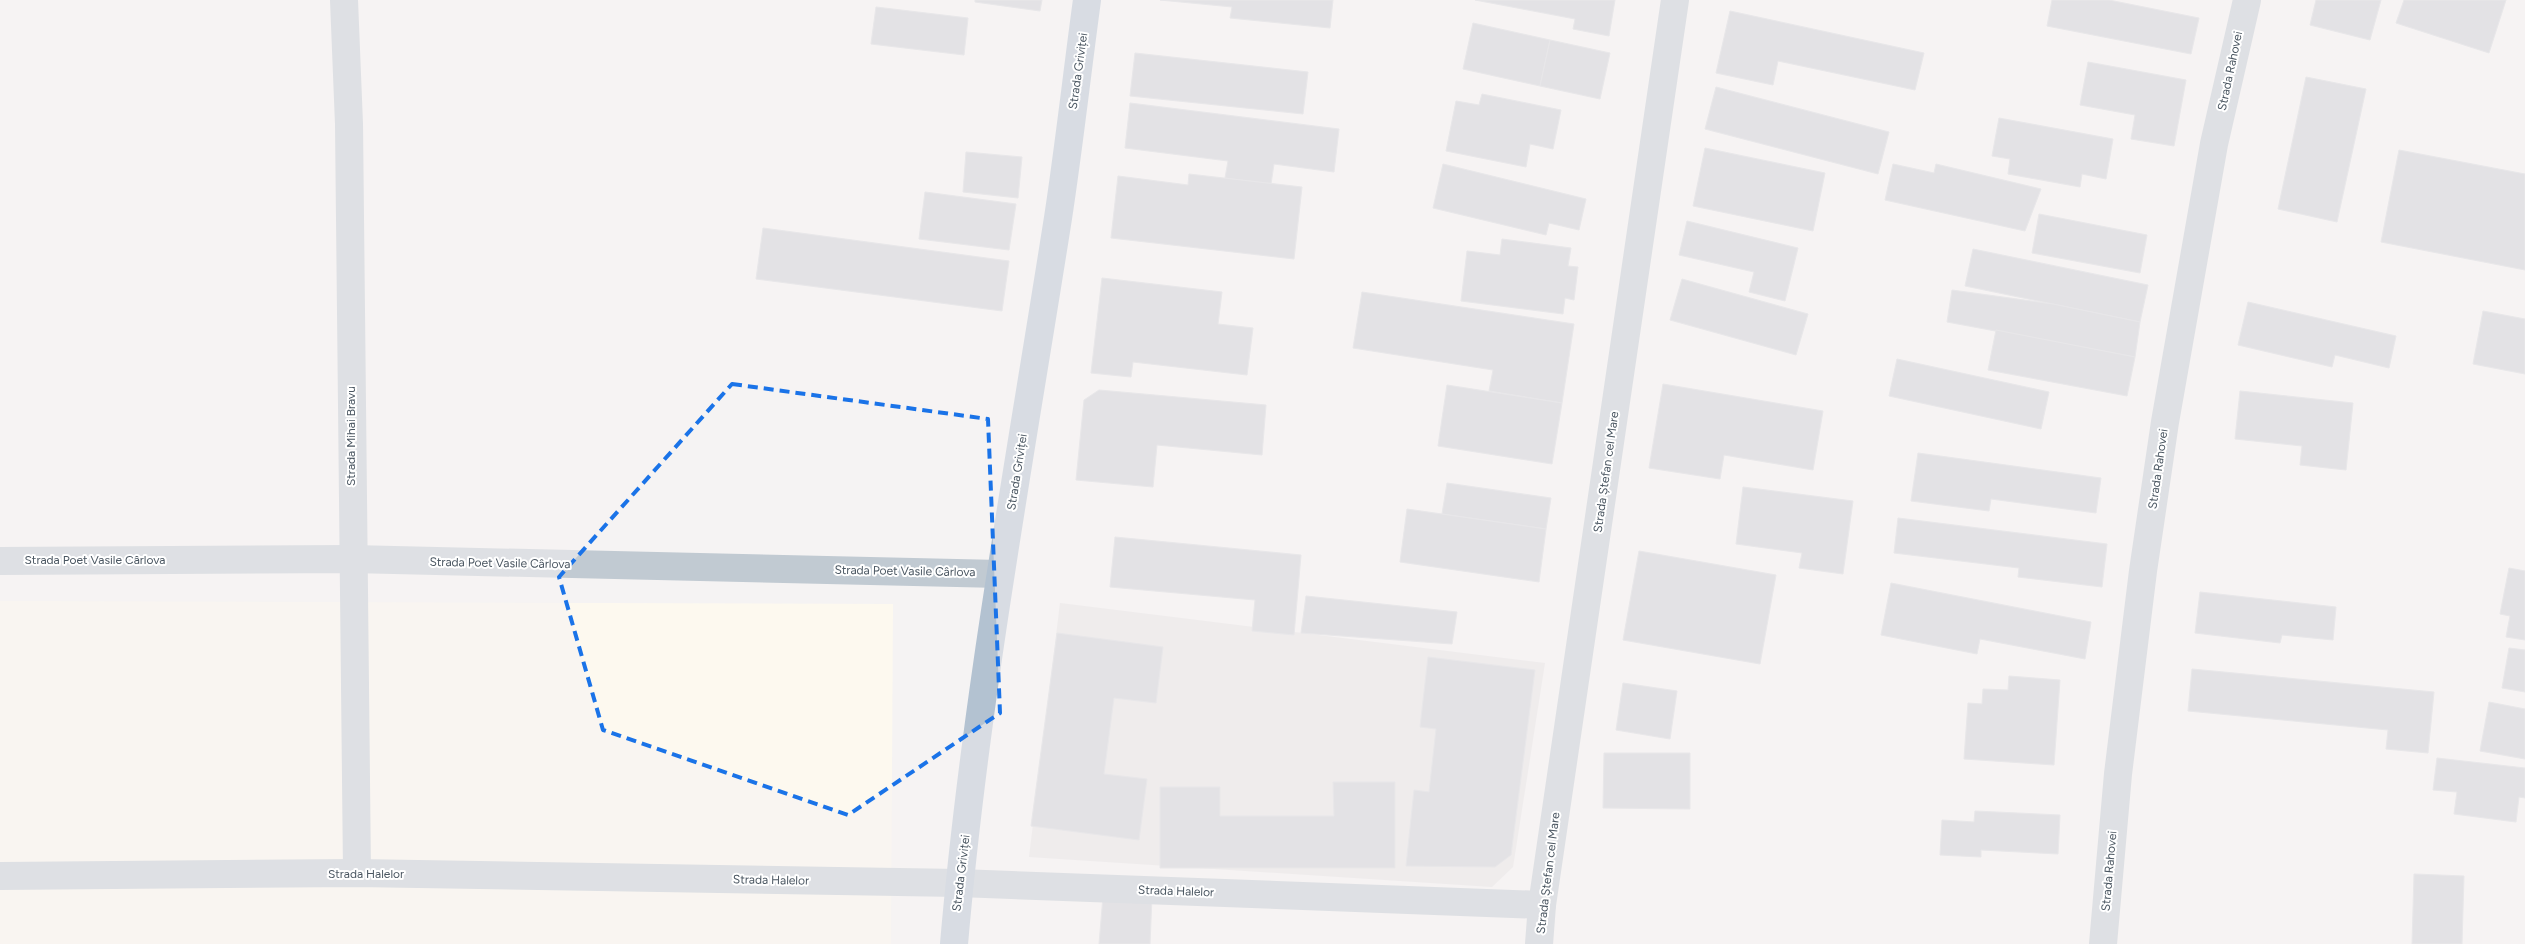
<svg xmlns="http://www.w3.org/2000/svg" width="2525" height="944" font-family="Figtree,sans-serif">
<rect width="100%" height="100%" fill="#f5f3f3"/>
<polygon fill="#fdf9ef" points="0,601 893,604 891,944 0,944"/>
<polygon fill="#e6e4e5" points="1060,603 1545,663 1513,867 1492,887 1029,857"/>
<g fill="#cdcfd5" stroke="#d7d9de">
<polygon points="975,0 1042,0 1040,11 975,2"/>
<polygon points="1160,0 1333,0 1330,28 1230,18 1232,7"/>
<polygon points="1475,0 1615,0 1609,36 1573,29 1575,19"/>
<polygon points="2052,0 2109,0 2199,18 2191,54 2047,26"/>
<polygon points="2316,0 2381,0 2370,40 2310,25"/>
<polygon points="2404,0 2506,0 2489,53 2396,23"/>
<polygon points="876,7 968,18 964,55 871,44"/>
<polygon points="1730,11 1924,53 1915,90 1778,61 1773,85 1716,73"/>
<polygon points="1473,23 1550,40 1540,86 1463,69"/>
<polygon points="1550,40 1610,53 1600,99 1540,86"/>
<polygon points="1135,53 1308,72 1303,114 1130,96"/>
<polygon points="2088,62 2186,80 2174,146 2131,139 2135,115 2080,105"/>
<polygon points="2306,77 2366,89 2337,222 2278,209"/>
<polygon points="1716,87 1889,132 1878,174 1705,129"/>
<polygon points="1482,94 1561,110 1553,149 1530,144 1526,167 1446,151 1456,101 1479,105"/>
<polygon points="1130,103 1339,129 1334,172 1274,164 1271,184 1225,178 1228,161 1125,148"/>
<polygon points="1999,118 2113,139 2106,179 2082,174 2080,187 2008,174 2010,159 1992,156"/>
<polygon points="1705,148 1825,173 1813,231 1693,206"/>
<polygon points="2399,150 2525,174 2525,270 2381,242"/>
<polygon points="966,152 1022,157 1018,198 963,192"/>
<polygon points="1443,164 1586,199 1579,230 1549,223 1546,235 1433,208"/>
<polygon points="1893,164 1934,173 1936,164 2041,189 2025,231 1885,200"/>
<polygon points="1189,174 1302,187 1294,259 1111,238 1118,176 1188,185"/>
<polygon points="925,192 1016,204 1009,250 919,239"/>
<polygon points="2039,214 2147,235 2140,273 2032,253"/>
<polygon points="1687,221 1798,248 1785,301 1749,292 1754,272 1679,255"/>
<polygon points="763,228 1009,261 1002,311 756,279"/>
<polygon points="1502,239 1571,248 1568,266 1578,267 1574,300 1565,298 1563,314 1461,301 1467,251 1500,255"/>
<polygon points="1973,249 2148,285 2140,322 1965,286"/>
<polygon points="1102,278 1222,292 1218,324 1253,328 1247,375 1133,362 1131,377 1091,373"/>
<polygon points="1682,279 1808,314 1796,355 1670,320"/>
<polygon points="1952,290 2053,304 2140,322 2135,357 1947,322"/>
<polygon points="1362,292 1574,324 1562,403 1489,391 1493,370 1353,348"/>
<polygon points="2248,302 2396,336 2389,368 2335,355 2332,367 2238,345"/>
<polygon points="2483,311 2525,319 2525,374 2473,364"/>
<polygon points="1996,330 2135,357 2127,396 1988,370"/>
<polygon points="1897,359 2049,392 2041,429 1889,396"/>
<polygon points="1663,384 1823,411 1813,470 1724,455 1720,479 1649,468"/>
<polygon points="1447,385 1562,403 1552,464 1438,446"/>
<polygon points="1099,390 1266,405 1262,455 1157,445 1153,487 1076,480 1084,400"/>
<polygon points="2240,391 2353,403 2346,470 2300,465 2302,446 2235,439"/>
<polygon points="1918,453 2101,478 2096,513 1991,499 1989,511 1911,501"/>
<polygon points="1447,483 1551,498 1546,529 1442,514"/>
<polygon points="1743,487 1853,501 1843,574 1799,568 1802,553 1736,544"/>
<polygon points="1407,509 1546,529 1539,582 1400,562"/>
<polygon points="1898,518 2107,544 2102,587 2018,577 2019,568 1894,553"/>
<polygon points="1115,537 1301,555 1294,635 1252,631 1255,600 1110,587"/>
<polygon points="1639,551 1776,575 1760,664 1623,640"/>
<polygon points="2509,568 2525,571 2525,640 2506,637 2510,616 2500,614"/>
<polygon points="1891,583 2091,622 2085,659 1980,639 1977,654 1881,635"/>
<polygon points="2200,592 2336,607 2333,640 2282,635 2280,643 2195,633"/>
<polygon points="1306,596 1457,612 1452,644 1301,633"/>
<polygon points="1057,633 1163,647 1156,703 1114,698 1104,774 1147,779 1139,840 1031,826"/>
<polygon points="2509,648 2525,650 2525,692 2502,688"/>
<polygon points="1428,657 1535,670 1511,855 1495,867 1406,866 1414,790 1429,792 1436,729 1420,727"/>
<polygon points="2192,669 2434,692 2428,753 2386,749 2388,730 2188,711"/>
<polygon points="2009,676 2060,680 2054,765 1964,759 1968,703 1982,704 1983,689 2008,690"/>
<polygon points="1623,683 1677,691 1670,739 1616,730"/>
<polygon points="2489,702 2525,709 2525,759 2480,751"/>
<polygon points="1604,753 1690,753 1690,809 1603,808"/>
<polygon points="2437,758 2525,768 2525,798 2519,797 2516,822 2454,814 2457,792 2433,790"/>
<polygon points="1333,782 1395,782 1395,868 1160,868 1160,787 1220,787 1220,816 1334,816"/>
<polygon points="1975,811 2060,815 2058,854 1981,850 1981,857 1940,855 1942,820 1974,822"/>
<polygon points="2414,874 2464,876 2462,944 2412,944"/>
<polygon points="1103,896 1152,897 1150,944 1099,944"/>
</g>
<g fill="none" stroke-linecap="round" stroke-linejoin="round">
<g stroke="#c1cad2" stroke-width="28">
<polyline points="344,0 349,124 357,873"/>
<polyline points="0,561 352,559 1000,574"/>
<polyline points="0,876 357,873 959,883 1542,905"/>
<polyline points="1539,944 1542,905 1675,0"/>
<polyline points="2103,944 2118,774 2143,571 2165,422 2214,144 2247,0"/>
</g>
<path stroke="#b3c2d1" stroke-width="28" d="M954,944C975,701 1020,460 1058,218C1069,146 1077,73 1087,0"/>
</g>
<path d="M0 0H2525V944H0ZM732,384L988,419L1000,713L848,815L603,730L559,577Z" fill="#f5f3f3" fill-opacity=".55" fill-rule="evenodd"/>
<path fill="none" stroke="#1a73e8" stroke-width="4" stroke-dasharray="10 6" stroke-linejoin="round" d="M732,384L988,419L1000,713L848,815L603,730L559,577Z"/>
<g text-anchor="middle" stroke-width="4" stroke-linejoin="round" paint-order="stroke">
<g font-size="12" fill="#4a5661" stroke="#fff">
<text transform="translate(1078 71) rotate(-82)" y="4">Strada Griviței</text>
<text transform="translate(2230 71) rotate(-78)" y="4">Strada Rahovei</text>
<text transform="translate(351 436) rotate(-90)" y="4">Strada Mihai Bravu</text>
<text transform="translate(2158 469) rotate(-82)" y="4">Strada Rahovei</text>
<text transform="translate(1017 472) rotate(-81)" y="4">Strada Griviței</text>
<text transform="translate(1606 472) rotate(-82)" y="4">Strada Ștefan cel Mare</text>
<text x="95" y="564">Strada Poet Vasile Cârlova</text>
<text transform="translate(500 563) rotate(1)" y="4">Strada Poet Vasile Cârlova</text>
<text transform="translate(905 571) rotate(1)" y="4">Strada Poet Vasile Cârlova</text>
<text transform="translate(2109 871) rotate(-85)" y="4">Strada Rahovei</text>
<text transform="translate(961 873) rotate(-83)" y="4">Strada Griviței</text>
<text transform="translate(1548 873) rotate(-83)" y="4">Strada Ștefan cel Mare</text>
<text x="366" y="878">Strada Halelor</text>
<text transform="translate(771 880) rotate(1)" y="4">Strada Halelor</text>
<text transform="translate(1176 891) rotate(2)" y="4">Strada Halelor</text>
</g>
</g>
</svg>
